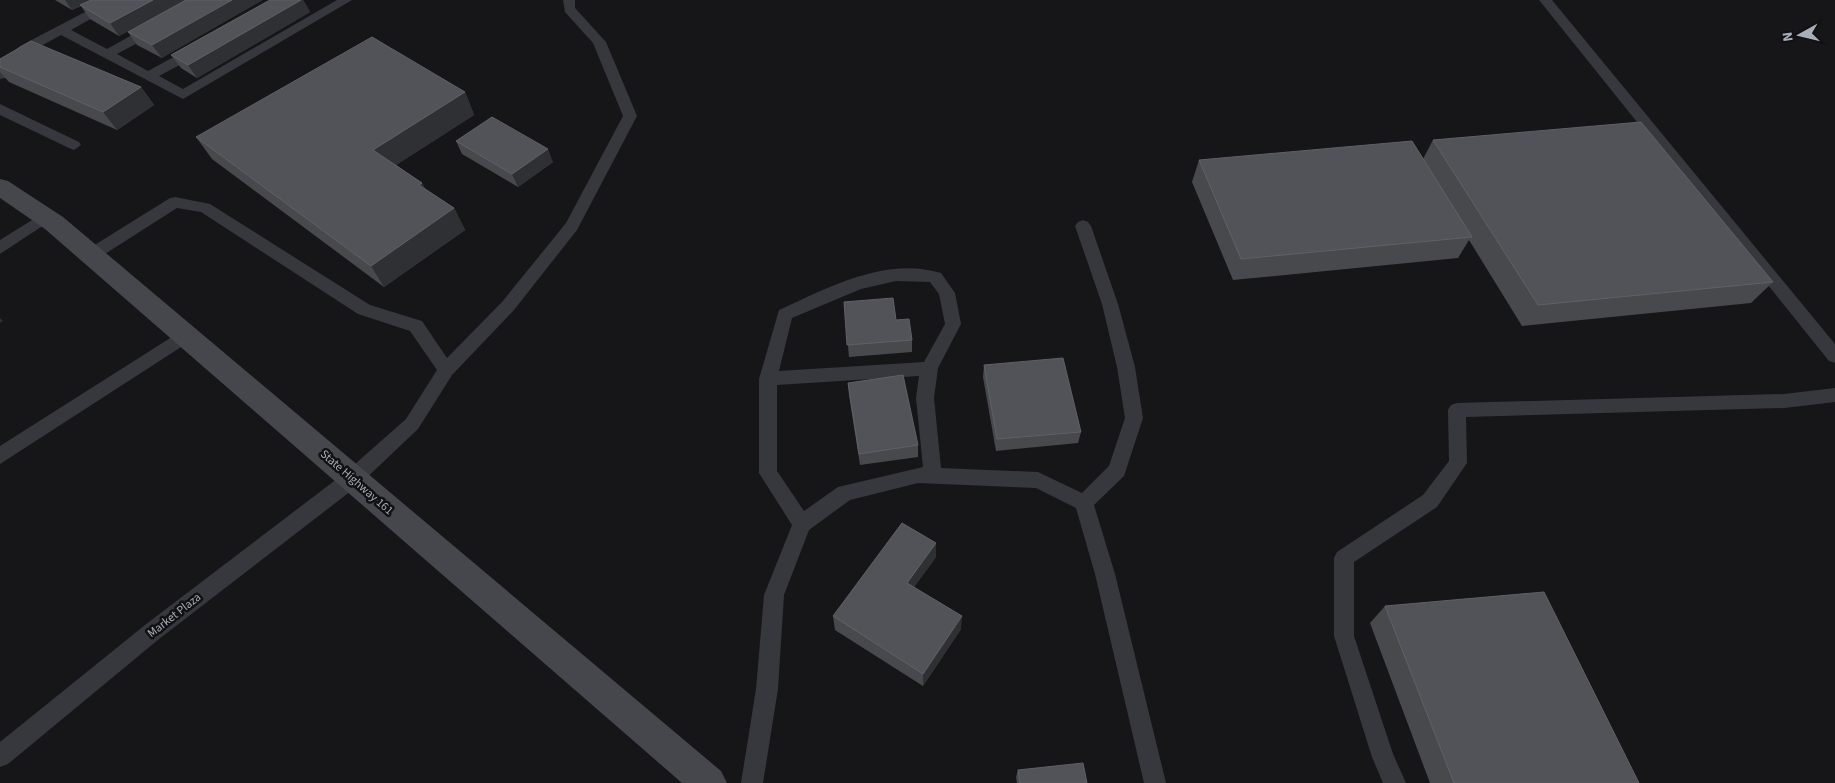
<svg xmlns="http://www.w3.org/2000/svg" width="1835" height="783" font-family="'Source Sans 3',sans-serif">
<rect width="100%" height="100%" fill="#161618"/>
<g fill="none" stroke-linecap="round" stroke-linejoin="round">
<g fill="#37383d" fill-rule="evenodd">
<polygon points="108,0 124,0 71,30 107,49 148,26 158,26 159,29 158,32 117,54 148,71 192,47 202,47 204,50 202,53 159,76 183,89 337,0 352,0 183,99 61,35 30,52 5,78 0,79 0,67 20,46"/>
<polygon points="563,0 575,0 575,8 606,42 637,116 577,230 514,310 452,375 418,429 360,484 159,639 8,764 0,767 0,742 145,625 346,472 406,419 437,370 410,331 358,314 201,212 177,208 97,259 85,259 83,255 85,251 170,198 175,197 210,204 370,305 422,321 447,358 502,302 566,223 623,116 593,43 565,12"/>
<polygon points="1539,0 1552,0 1835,344 1835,363 1829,361"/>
<polygon points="0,104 79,142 81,145 74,150 69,148 0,115"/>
<polygon points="45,212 50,213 53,217 50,221 0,254 0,240"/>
<path d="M1083,220L1088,222L1091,226L1118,304L1135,367L1143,418L1124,476L1094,505L1115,574L1166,783H1144L1095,574L1076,508L1036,488L918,483L850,500L809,530L784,595L778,689L763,783H741L756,689L764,595L792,525L759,473V379L779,310C827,288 886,256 941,273L955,293L961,324L938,368L934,398L941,468L1038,472L1082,493L1109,466L1125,418L1117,367L1102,304L1075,226L1078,222ZM896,281L930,282L939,294L945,324L924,362L779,371L792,318L861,289ZM919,376L916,398L923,467L838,487L804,511L777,471V385Z"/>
<polygon points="186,328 192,330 194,335 192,340 0,464 0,446"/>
<polygon points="1835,388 1835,402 1784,408 1466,417 1467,463 1437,507 1354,562 1354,636 1393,754 1406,783 1383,783 1372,757 1334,636 1334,558 1337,552 1423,495 1449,461 1448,410 1451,405 1457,403 1784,394"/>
</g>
<polygon fill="#45474d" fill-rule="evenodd" points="0,179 8,181 63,217 721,771 727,783 682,783 45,229 0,198"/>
</g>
<g fill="#47494d">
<polygon points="55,0 186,0 119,36 90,19 81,6 72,10"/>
<polygon points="186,0 162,58 137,45 128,32"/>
<polygon points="270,0 303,0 310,12 197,78 181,68 171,55"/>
<polygon points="0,59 141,87 154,105 117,130 9,82 0,72"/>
<polygon points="465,92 474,115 396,165 422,183 425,189 454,208 465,230 384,287 212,159 196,137"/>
<polygon points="1433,140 1773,282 1751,303 1522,326 1469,240 1458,258 1233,280 1192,182 1199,160 1423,159"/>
<polygon points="456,141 553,162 518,187 462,154"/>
<polygon points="844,302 896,320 912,340 912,352 849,357"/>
<polygon points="984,365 1081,432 1078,443 996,451 983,377"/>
<polygon points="848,383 918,445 918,457 860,465 849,395"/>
<polygon points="936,557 914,587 961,629 923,686 835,630 833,616"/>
<polygon points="1385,606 1639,783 1430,783 1370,623"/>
<polygon points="1018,770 1087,783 1017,783 1016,777"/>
</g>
<g fill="#2f3033">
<polygon points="65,0 93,0 72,10"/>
<polygon points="153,0 186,0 119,36 110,23"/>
<polygon points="232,0 263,0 162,58 152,45"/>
<polygon points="301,0 303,0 310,12 197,78 188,65"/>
<polygon points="141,87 154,105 117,130 103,112"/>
<polygon points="465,92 474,115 385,172 373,150"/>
<polygon points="548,149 553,162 518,187 512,174"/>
<polygon points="422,183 434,205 419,185"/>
<polygon points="454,208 465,230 384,287 371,266"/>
<polygon points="0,318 3,321 0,323"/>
<polygon points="936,543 936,557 907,597 907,583"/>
<polygon points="962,616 961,629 923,686 923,674"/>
</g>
<g fill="#525359" stroke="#5f6168">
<polygon points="91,0 153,0 110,23 80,5"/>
<polygon points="186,0 232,0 152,45 128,32"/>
<polygon points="270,0 301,0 188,65 171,55"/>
<polygon points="372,37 465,92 373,150 422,183 419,185 454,208 371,266 196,137"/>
<polygon points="31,41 141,87 103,112 0,67 0,59"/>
<polygon points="492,117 548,149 512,174 456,141"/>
<polygon points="1641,122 1773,282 1538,305 1433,140"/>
<polygon points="1412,141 1472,237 1241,259 1199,160"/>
<polygon points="893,298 896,320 909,319 912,340 847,345 844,302"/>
<polygon points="1063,358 1081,432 997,439 984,365"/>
<polygon points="903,375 918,445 859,454 848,383"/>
<polygon points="902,523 936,543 907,583 962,616 923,674 833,616"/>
<polygon points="1544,592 1639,783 1454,783 1385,606"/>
<polygon points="1083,763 1087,783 1020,783 1018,770"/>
</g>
<g text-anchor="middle" stroke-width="5" stroke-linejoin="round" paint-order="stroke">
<g font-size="12" fill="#a8adb8" stroke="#111113">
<text transform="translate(357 482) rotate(41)" y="4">State Highway 161</text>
<text transform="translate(174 615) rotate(-38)" y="4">Market Plaza</text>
</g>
</g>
<g transform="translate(1800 35) rotate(262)" stroke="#111113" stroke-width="4" paint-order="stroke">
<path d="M0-4L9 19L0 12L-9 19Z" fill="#a8adb8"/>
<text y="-8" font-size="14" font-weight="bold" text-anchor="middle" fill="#a8adb8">N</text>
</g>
</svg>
